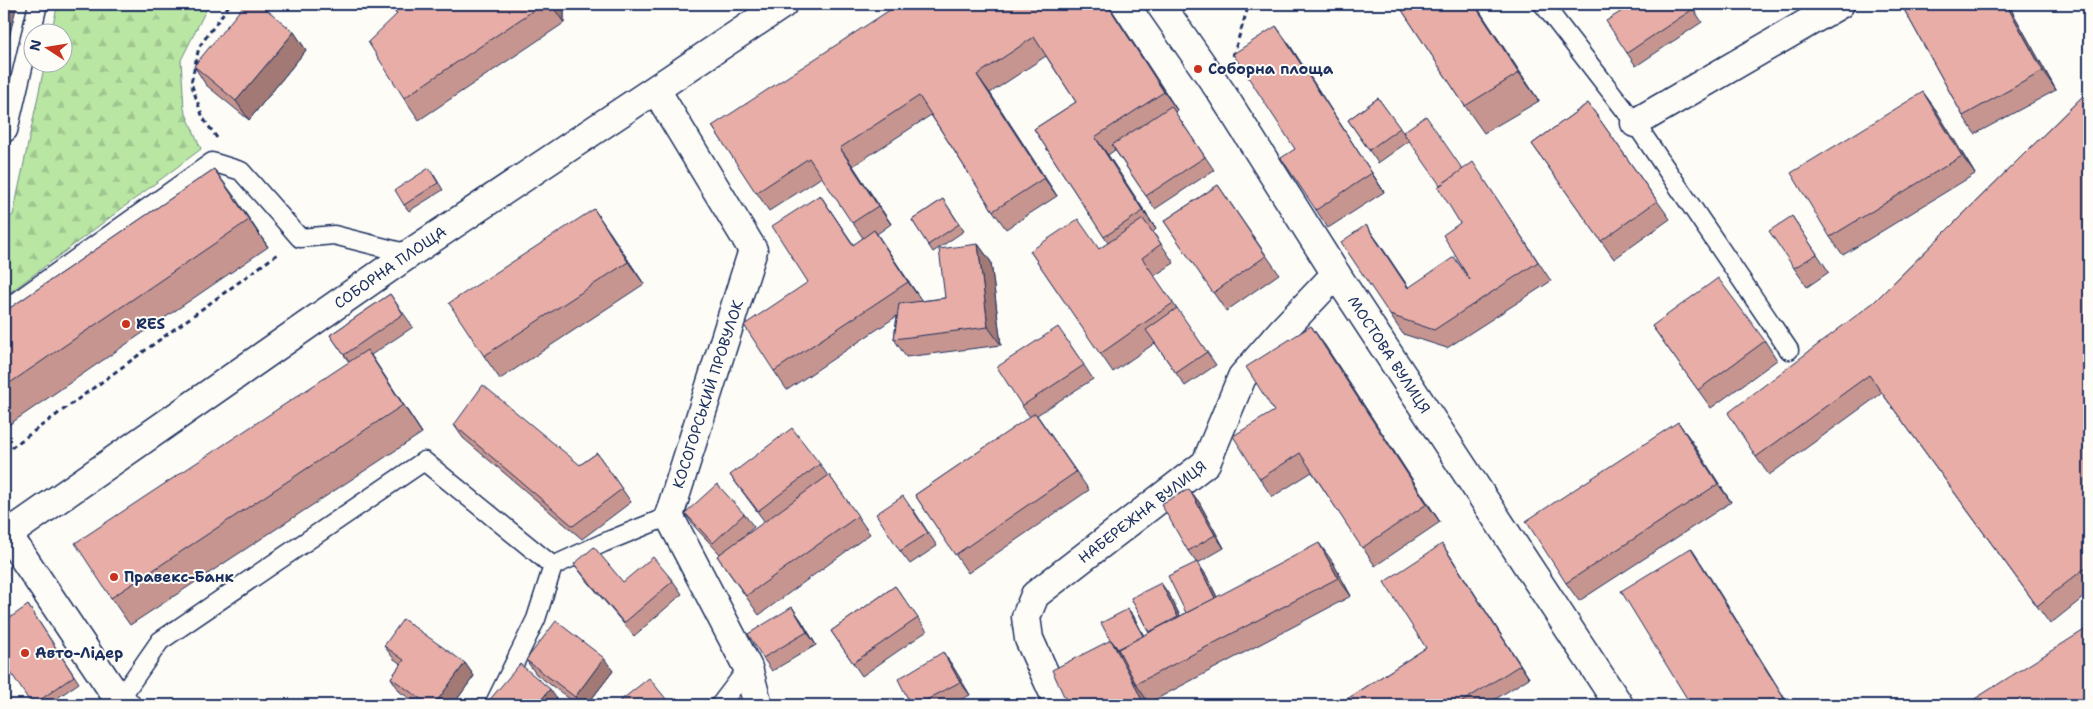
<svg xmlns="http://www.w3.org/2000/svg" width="2093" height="709" font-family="'Shantell Sans',sans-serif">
<defs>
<pattern id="forest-firs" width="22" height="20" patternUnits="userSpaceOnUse" patternTransform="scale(1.25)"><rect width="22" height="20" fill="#bae6a3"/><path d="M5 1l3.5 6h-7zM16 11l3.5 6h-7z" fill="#9fc68f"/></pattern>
</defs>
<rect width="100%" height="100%" fill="#fdfcf7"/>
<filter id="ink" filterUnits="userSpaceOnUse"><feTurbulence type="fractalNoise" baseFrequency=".02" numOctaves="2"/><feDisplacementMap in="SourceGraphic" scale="10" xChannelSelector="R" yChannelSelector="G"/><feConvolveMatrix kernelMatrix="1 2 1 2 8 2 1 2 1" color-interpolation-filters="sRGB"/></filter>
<g filter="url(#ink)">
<polygon fill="url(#forest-firs)" stroke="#6a8a80" points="58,4 209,4 181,60 184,109 201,149 4,297 4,222 13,215 45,63 62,62 62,32 51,32"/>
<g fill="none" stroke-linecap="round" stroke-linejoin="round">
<defs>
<g id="service">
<polyline points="1543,4 1635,123 1789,350"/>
<polyline points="4,134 8,131 38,4"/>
<polyline points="4,310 212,162 241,171 300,238 334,235 409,254"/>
<polyline points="553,566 603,543 669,516"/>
<polyline points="119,705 119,700 160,641 424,461 553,566 536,619 494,705"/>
<polyline points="720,705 748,668"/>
</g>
<g id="minor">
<path id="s1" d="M1160,4L1221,92L1336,274L1619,705"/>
<polyline points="656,90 753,250 669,516 748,668 758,705"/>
<polyline points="1635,123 1840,4"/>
<polyline points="8,535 119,700 126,705"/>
<path id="s2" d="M1059,705L1029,639L1026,617L1035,595L1206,463L1242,377L1281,332L1336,274"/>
</g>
<g id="primary">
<path id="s3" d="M4,537L409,254L783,4"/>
</g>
</defs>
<use href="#service" stroke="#1b2f5e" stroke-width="21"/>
<use href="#minor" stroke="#1b2f5e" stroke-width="31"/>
<use href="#primary" stroke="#1b2f5e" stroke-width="31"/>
<g stroke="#1b2f5e" stroke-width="3" stroke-dasharray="5 4" stroke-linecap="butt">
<polyline points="1233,56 1249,4"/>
<polyline points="217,138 203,118 191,83 199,47 230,4"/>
<polyline points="4,453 279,253"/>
</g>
<use href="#service" stroke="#fdfcf7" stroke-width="18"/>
<use href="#minor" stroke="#fdfcf7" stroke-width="28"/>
<use href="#primary" stroke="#fdfcf7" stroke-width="28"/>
</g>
<g fill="#c7958f" stroke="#1b2f5e">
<polygon points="389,4 564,4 564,23 419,120 404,98 397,15"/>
<polygon points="1108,4 1177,110 1175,112 1214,170 1155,209 1115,150 1108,155 1156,229 1153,232 1174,263 1154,276 1216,365 1185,386 1155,343 1113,372 1030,251 1099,249 1108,243 1034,129 1076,102 1046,56 990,93 1057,196 1006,229 993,211 931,115 853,166 891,224 877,234 921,300 920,301 945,298 978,244 991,262 1001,345 906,357 894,339 897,316 787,390 774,371 808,282 820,195 853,245 863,238 822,177 769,211 712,126"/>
<polygon points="1398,4 1475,4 1539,101 1484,133 1465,106"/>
<polygon points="1623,4 1690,4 1702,22 1636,66 1627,53 1626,8"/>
<polygon points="1901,4 2008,4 2056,90 1975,134 1963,116"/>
<polygon points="294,32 306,50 249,120 206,85 194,66"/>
<polygon points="1289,44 1384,192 1328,228 1316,210 1295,149"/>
<polygon points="2089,90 2089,593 2050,624 1882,393 1769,475 1756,457 1874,302"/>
<polygon points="1923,92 1936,110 1975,174 1843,255 1830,237"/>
<polygon points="1378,98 1409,141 1378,163 1348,120"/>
<polygon points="1588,103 1670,219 1614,259 1532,144"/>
<polygon points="214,169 268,247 4,428 4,312"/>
<polygon points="1463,169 1485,181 1551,281 1447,348 1403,334 1390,315 1366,225 1409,288 1470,280 1460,223 1440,185"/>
<polygon points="434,175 443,190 409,211 404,205"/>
<polygon points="1218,185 1279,274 1226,311 1164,221"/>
<polygon points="943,199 964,231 933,252 912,220"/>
<polygon points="1792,216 1829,272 1807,287 1794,268"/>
<polygon points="609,231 644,284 500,379 484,356"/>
<polygon points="390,294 413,327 371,355 422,433 130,625 111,598 349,362 330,335"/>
<polygon points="1652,326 1765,341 1777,360 1711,408"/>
<polygon points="1067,340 1093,379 1037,415 1089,490 968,573 915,495 1030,417 1022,406"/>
<polygon points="1324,344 1440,522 1375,566 1312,472 1272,497 1260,479 1274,411"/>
<polygon points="1678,422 1731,502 1579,601 1566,583"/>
<polygon points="454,425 580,465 597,453 631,502 582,539 463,438"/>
<polygon points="820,464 828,476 829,475 870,534 759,615 717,556 720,554 694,526 685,513 744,514 754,527 738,541 765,522 730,475"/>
<polygon points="1189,489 1199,502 1224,548 1198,563 1206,575 1217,597 1332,561 1351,596 1149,703 1150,705 1068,705 1110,640 1133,615 1144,636 1149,633 1131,598 1170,596 1180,616 1186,613 1196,562 1188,551"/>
<polygon points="913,509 937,546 910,564 900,551"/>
<polygon points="1442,544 1529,678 1486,705 1338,705 1426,648"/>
<polygon points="574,564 623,582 673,581 682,594 634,636 584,577"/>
<polygon points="895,586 927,631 862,676 831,631"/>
<polygon points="28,605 79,683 47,705 32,705"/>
<polygon points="792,607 801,620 816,645 772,671 763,658"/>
<polygon points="384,646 465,663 474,676 453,705 420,705 400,692 391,678 401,664 394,659"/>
<polygon points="943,652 952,665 970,695 950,705 911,705"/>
<polygon points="526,660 613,671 587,705 578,705 536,674"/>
</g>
<g fill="#a27974" stroke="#1b2f5e">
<polygon points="4,4 17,4 4,59"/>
<polygon points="551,4 564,4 564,23"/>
<polygon points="1107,4 1108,4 1177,110 1164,92"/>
<polygon points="1474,4 1475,4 1539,101 1519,73"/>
<polygon points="2006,4 2008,4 2056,90 2043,71"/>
<polygon points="1276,26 1289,44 1384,192 1372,173"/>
<polygon points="294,32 306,50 249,120 236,101"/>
<polygon points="977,75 990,93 1057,196 1044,178"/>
<polygon points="1923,92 1936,110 1975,174 1962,156"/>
<polygon points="1095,137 1108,155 1156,229 1143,211"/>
<polygon points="840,148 853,166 891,224 878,206"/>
<polygon points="214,169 234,196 268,247 249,220"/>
<polygon points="820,195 832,213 866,263 853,245"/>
<polygon points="594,209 609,231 644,284 628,262"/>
<polygon points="1366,225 1379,243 1421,306 1408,288"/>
<polygon points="874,230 887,249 921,300 908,282"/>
<polygon points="978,244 991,262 1001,345 988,327"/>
<polygon points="1311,326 1324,344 1440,522 1427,504"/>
<polygon points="367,350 386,378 422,433 403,405"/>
<polygon points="1678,422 1691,440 1731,502 1718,484"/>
<polygon points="1189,489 1199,502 1224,548 1215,535"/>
<polygon points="1319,543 1332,561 1351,596 1338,578"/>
<polygon points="1442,544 1451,557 1529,678 1520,665"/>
<polygon points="1691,548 1703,566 1789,705 1788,705"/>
<polygon points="1197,562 1206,575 1224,611 1215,598"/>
<polygon points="1161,583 1170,596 1187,630 1178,617"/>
<polygon points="792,607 801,620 816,645 807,632"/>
<polygon points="1128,609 1133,615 1149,646 1144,639"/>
<polygon points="1111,640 1130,668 1136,684 1150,705 1144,705"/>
<polygon points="943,652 952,665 970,695 960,682"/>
<polygon points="604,658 613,671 587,705 581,705 575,697"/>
<polygon points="465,663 474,676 453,705 434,705"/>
<polygon points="550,689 559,702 556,705 537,705"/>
<polygon points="4,691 12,705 9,705 4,696"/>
</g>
<g fill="#e7ada6" stroke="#1b2f5e">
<polygon points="245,4 260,4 294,32 236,101 194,66"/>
<polygon points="389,4 543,4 404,98 368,42 397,14"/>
<polygon points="899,4 1107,4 1164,92 1095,137 1143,211 1104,237 1034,129 1076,102 1034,37 977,75 1044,178 993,211 919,96 840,148 878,206 852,223 809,158 756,193 712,126"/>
<polygon points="1398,4 1474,4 1519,73 1465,106"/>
<polygon points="1633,4 1690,4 1693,9 1627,53 1606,21"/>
<polygon points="1901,4 2006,4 2043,71 1963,116"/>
<polygon points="1276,26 1372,173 1316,210 1281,158 1295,149 1233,54"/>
<polygon points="2089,90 2089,565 2037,606 1869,375 1756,457 1728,413 1874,302"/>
<polygon points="1923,92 1962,156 1830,237 1791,173"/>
<polygon points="1378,98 1400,128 1369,150 1348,120"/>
<polygon points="1588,103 1657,201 1601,241 1532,144"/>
<polygon points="1171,106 1205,157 1146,196 1112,145"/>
<polygon points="1426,116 1463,170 1440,185 1403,132"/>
<polygon points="1473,162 1538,262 1434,330 1390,315 1341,242 1366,225 1408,288 1454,257 1470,280 1443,235 1460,223 1438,187"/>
<polygon points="429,168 438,183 404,205 395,190"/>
<polygon points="214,169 249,220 4,387 4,312"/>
<polygon points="1218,185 1266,256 1213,293 1164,221"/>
<polygon points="820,195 853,245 874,230 908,282 774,371 744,325 808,282 772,226"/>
<polygon points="943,199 959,224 928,245 912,220"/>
<polygon points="594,209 628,262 484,356 449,303"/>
<polygon points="1792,216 1817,254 1794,268 1769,231"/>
<polygon points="1078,219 1099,249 1143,219 1161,244 1142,258 1173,303 1100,354 1030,251"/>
<polygon points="978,244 988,327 894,339 899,304 945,298 939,249"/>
<polygon points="1718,278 1765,341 1698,390 1652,326"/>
<polygon points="390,294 403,314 344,355 330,335"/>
<polygon points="1177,308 1207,352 1176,373 1146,330"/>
<polygon points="1311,326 1427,504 1362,548 1300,453 1260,479 1233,436 1274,411 1246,367"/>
<polygon points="1058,327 1084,365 1022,406 997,367"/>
<polygon points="367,350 403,405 111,598 75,543"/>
<polygon points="483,385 580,465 597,453 622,489 573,526 454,425"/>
<polygon points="1035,413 1076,472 955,555 915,495"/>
<polygon points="1678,422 1718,484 1566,583 1526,521"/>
<polygon points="792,428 820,464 758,511 730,475"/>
<polygon points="829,475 858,516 746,596 717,556"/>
<polygon points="717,484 744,514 713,543 685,513"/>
<polygon points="1189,489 1215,535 1188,551 1161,504"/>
<polygon points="903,496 928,533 900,551 876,514"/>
<polygon points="1319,543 1338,578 1136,684 1118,649"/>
<polygon points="1442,544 1520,665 1457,705 1338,705 1426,648 1384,582"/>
<polygon points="594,547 623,582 653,557 673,581 624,623 574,564"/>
<polygon points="1691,548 1788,705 1691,705 1621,591"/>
<polygon points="1197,562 1215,598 1186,613 1168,576"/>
<polygon points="1161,583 1178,617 1149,632 1131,598"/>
<polygon points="895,586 918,618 853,663 831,631"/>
<polygon points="28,605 74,676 33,705 32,705 4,662 4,622"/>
<polygon points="792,607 807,632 763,658 748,634"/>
<polygon points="1128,609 1143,636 1118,649 1111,640 1110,640 1101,623"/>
<polygon points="403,619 465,663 434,705 429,705 391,678 404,660 384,646"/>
<polygon points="556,621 604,658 575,697 526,660"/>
<polygon points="2089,627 2089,705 1965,705"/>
<polygon points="1111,640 1130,675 1144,705 1068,705 1052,670"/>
<polygon points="943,652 960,682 917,705 911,705 898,679"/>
<polygon points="520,664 550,689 537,705 488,705 486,704"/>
<polygon points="649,678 671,705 615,705"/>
<polygon points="4,696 9,705 4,705"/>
</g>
</g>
<g fill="#c8321e" stroke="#fdfcf7" stroke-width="2">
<circle cx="1198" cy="69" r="5"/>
<circle cx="126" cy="324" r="5"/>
<circle cx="114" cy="577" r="5"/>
<circle cx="25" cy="653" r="5"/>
</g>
<g text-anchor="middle" stroke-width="4" stroke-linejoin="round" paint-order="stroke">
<g font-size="15" font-weight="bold" fill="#1b2f5e" stroke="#fdfcf7" text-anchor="start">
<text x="1208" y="74">Соборна площа</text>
<text x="136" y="329">RES</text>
<text x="124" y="582">Правекс-Банк</text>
<text x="35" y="658">Авто-Лідер</text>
</g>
<g font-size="15" fill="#1b2f5e" stroke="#fdfcf7">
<text dy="5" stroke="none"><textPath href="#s3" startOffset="471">СОБОРНА ПЛОЩА</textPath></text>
<text dy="5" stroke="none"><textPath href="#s1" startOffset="419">МОСТОВА ВУЛИЦЯ</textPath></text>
<text transform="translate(708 394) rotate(-72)" y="5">КОСОГОРСЬКИЙ ПРОВУЛОК</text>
<text dy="5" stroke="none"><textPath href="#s2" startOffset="254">НАБЕРЕЖНА ВУЛИЦЯ</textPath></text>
</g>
</g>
<rect width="2093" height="709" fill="none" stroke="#fdfcf7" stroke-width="20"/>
<rect x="10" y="10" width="2073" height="689" fill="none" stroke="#1b2f5e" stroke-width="2" filter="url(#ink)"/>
<g transform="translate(48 48) rotate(282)"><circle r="24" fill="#fdfcf7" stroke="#a3aaba"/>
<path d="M0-4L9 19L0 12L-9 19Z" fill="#c8321e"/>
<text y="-8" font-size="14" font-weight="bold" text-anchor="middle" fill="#1b2f5e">N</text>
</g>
</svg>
